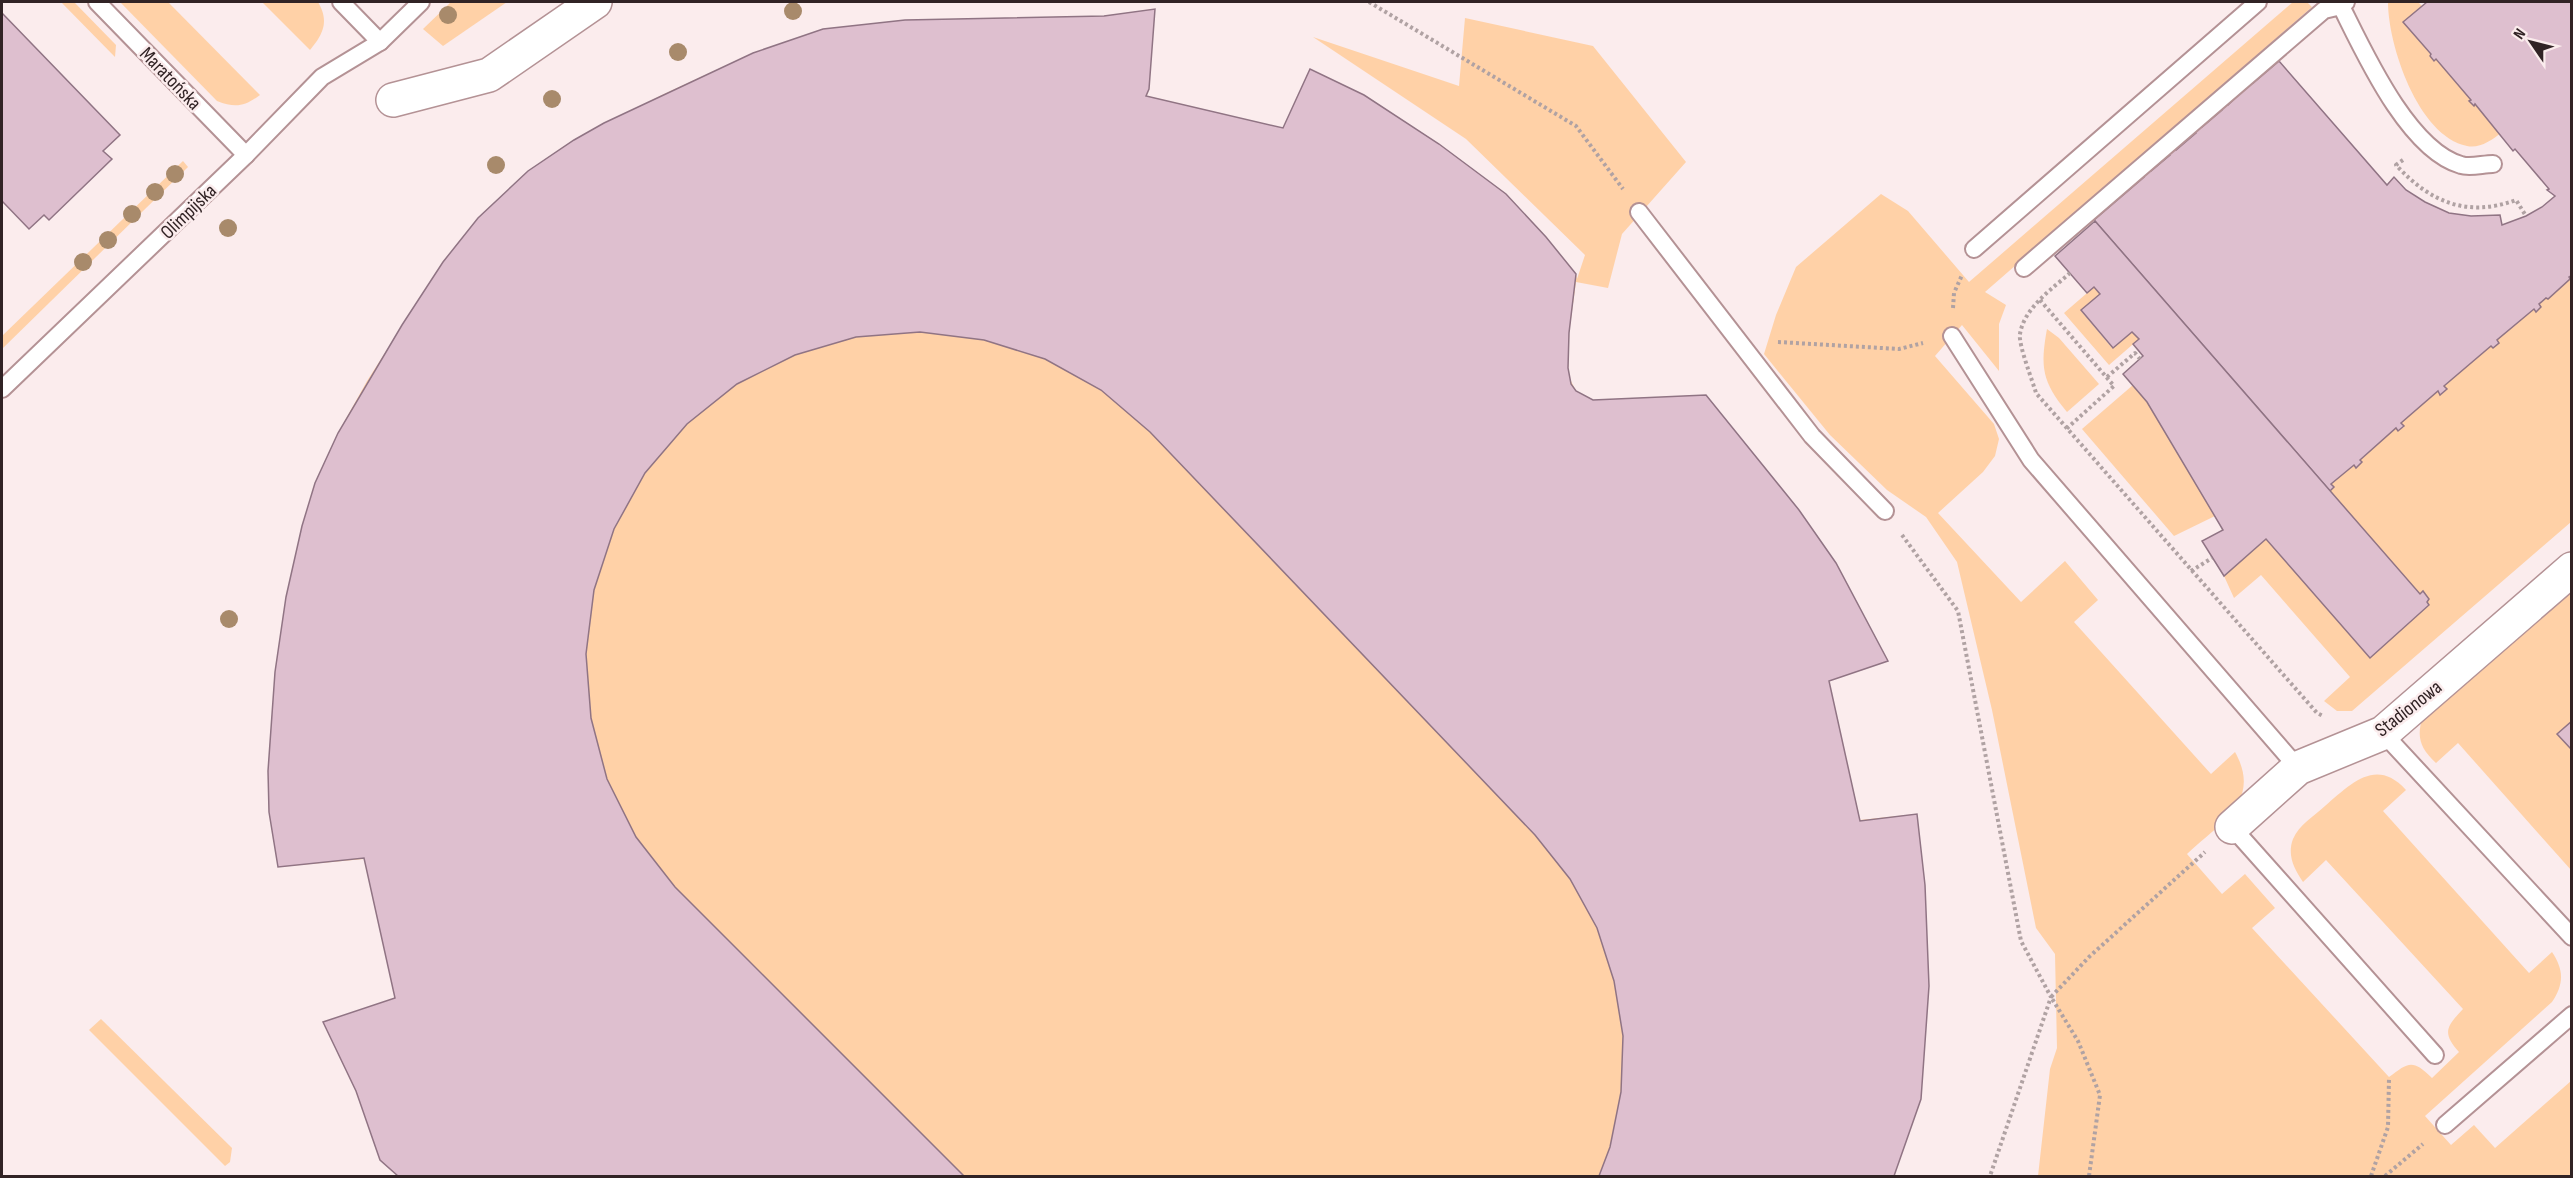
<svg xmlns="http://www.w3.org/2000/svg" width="2573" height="1178" font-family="'Sofia Sans Condensed',sans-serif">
<rect width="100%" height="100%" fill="#fbeced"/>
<g fill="#ffd1a7">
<polygon points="61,2 74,2 116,45 115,57"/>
<path d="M120,2H168L260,95C244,107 235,108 217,101Z"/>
<path d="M262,2H318C329,21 324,33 310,50Z"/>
<polygon points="451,2 507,2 443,46 423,29"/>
<path d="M2293,2H2307L2312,7L1985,292L2006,305L1999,324V371L1962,325L1935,356L1994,424L1999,439L1995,456L1983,472L1938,513L2021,602L2065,561L2098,600L2074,622L2211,774L2235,752C2263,802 2218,824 2187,854L2222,894L2245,874L2275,908L2252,928L2389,1077C2408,1063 2412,1058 2432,1078L2459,1052C2442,1033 2446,1027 2463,1009L2326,860L2303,882C2294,869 2287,855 2293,839C2299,825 2314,816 2325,806C2351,784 2376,757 2406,790L2383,811L2529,973L2552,952C2564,970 2564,984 2552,1002L2425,1116L2451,1145L2474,1125L2495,1148L2571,1081V1176H2038L2050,1069L2057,1048L2055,954L2036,928L1992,710L1957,562L1926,517L1887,490L1830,435L1764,354L1776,315L1796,267L1881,194L1908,211L1969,282Z"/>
<path d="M2388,2H2418L2422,6L2403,22L2431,54L2430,56L2434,61L2436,59L2501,133C2492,140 2479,149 2467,146C2418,136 2388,45 2388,2Z"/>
<polygon points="1155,9 1147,96 1283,128 1310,69 1364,95 1439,144 1506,194 1546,237 1576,274 1577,279 1585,255 1466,139 1313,37 1459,86 1465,18 1593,46 1686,162 1622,234 1608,288 1576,282 1569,333 1568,375 1576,391 1593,400 1706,395 1799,510 1836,563 1888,661 1829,681 1860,820 1917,814 1925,885 1921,1099 1894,1176 398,1176 380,1160 356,1091 323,1022 395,998 364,859 278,867 269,812 268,771 275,672 286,597 302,526 315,483 338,433 367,381 443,262 478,218 528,171 574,140 662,95 753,53 823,29 905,20 1104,16"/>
<polygon points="183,161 188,167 2,349 2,336"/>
<polygon points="2571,275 2571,522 2352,711 2337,711 2324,701 2350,677 2261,575 2234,598 2224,576 2266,539 2370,657 2429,605 2427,602 2429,599 2423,592 2420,594 2330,491 2331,484 2354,465 2357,468 2362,462 2360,460 2396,428 2398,431 2404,427 2401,423 2438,391 2441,395 2446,390 2444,386 2491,346 2493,348 2499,343 2497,340 2534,309 2536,311 2541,307 2539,304 2546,298 2548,299"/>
<polygon points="2094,287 2100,294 2081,311 2112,348 2132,332 2139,339 2109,365 2064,313"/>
<path d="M2047,329L2059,338L2099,384L2067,412C2042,382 2040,367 2047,329Z"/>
<polygon points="2133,385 2147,402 2215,516 2174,536 2082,429"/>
<path d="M2571,586V870L2458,743L2436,763C2420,748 2416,737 2423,716Z"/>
<polygon points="101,1019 232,1148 230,1162 225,1166 89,1030"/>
</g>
<g fill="#debfcf" stroke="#907484" stroke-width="1.5">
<polygon points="2427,2 2572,2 2572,275 2569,277 2570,279 2548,299 2546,298 2539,304 2541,307 2536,312 2534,309 2497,340 2499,343 2493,348 2491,346 2444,386 2447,389 2440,395 2438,391 2401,423 2404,426 2398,431 2396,428 2360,460 2362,462 2356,468 2354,465 2331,484 2334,487 2330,491 2094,220 2144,177 2143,175 2150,170 2151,171 2170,155 2169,153 2175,148 2176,150 2196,133 2194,131 2201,126 2202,127 2222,110 2220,108 2226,103 2228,105 2252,81 2253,83 2279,61 2387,185 2394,177 2406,190 2425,202 2449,213 2471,216 2500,215 2502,225 2526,216 2542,207 2555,196 2547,190 2549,189 2515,149 2513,151 2475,104 2474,106 2469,101 2471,100 2436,59 2434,61 2430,56 2431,54 2403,22"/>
<polygon points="1155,9 1149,89 1146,96 1283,128 1310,69 1364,95 1439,144 1506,194 1546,237 1576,274 1569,333 1568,368 1571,384 1576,391 1593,400 1706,395 1799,510 1836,563 1888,661 1829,681 1860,821 1917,814 1925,885 1929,986 1921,1099 1894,1176 1599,1176 1610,1147 1621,1092 1623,1036 1614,981 1597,928 1570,879 1535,835 1150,432 1101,390 1045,359 984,340 920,332 856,337 795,355 737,384 687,424 645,473 614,529 594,590 586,654 591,718 607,779 636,837 675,887 964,1176 398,1176 380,1160 356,1091 323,1022 395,998 364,858 278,867 269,812 268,771 275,672 286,597 302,526 315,483 338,433 402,325 443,262 478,218 528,171 574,140 604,123 753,53 823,29 905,20 1104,16"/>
<polygon points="2,13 120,135 103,151 112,159 49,220 44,215 29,229 2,201"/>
<polygon points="2095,221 2420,594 2423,591 2429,599 2427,602 2429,605 2370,658 2266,539 2224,576 2202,541 2223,530 2147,402 2123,374 2143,356 2133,344 2139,339 2132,332 2113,348 2081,310 2100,294 2094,287 2087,293 2055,256"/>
<polygon points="2572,721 2572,749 2571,749 2557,734"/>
</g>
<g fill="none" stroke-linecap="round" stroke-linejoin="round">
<defs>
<g id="lane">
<polyline points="97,2 246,155"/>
<polyline points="341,2 380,42"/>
<path d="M2341,6C2364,52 2408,150 2461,165C2470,168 2483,164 2493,164"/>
<polyline points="1639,212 1812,436 1885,511"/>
<polyline points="1974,249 2258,2"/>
<polyline points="2024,268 2324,10 2341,6 2346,2"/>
<polyline points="1952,336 2031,460 2298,768"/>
<polyline points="2,389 246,155 322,77 380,42 421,2"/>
<polyline points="2383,733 2572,937"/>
<polyline points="2232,827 2435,1055"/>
<polyline points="2445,1125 2572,1015"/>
</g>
<g id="street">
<polyline points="393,100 489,75 595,2"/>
<polyline points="2232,827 2298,768 2383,733 2572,569"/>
</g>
</defs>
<use href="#lane" stroke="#b49295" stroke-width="20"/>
<use href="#street" stroke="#b49295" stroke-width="36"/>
<g stroke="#b0a2a3" stroke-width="4" stroke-dasharray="3 3" stroke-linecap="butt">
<polyline points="1369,2 1576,126 1623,189"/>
<path d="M2403,160L2396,165C2430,202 2467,218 2516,200L2526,216"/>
<path d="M2070,273C2052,289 2024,308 2020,334C2018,344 2033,382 2036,393L2317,713L2323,716"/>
<polyline points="2040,300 2114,386 2066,429"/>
<polyline points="1953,308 1954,293 1962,275"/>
<polyline points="1778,342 1899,349 1923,343"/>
<polyline points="2107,377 2135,353 2140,359"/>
<polyline points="1902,535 1958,611 2021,941 2051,997 1990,1176"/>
<polyline points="2191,571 2212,558"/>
<polyline points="2089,1176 2100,1095 2078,1041 2051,997 2089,957 2205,852"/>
<polyline points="2371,1176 2388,1127 2389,1078"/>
<polyline points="2385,1176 2423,1144"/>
</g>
<use href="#lane" stroke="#fff" stroke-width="16"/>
<use href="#street" stroke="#fff" stroke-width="33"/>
</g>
<g fill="#a88a6b">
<circle cx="793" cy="11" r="9"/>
<circle cx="448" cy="15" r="9"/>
<circle cx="678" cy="52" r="9"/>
<circle cx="552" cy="99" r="9"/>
<circle cx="496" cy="165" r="9"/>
<circle cx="175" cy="174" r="9"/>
<circle cx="155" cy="192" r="9"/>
<circle cx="132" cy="214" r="9"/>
<circle cx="228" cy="228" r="9"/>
<circle cx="108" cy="240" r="9"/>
<circle cx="83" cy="262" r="9"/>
<circle cx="229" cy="619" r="9"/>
</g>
<g text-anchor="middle" stroke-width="5" stroke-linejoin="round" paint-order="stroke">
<g font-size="20" fill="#312325" stroke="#fbeced">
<text transform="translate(171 78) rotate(46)" y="7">Maratońska</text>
<text transform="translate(188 211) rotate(-44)" y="7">Olimpijska</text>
<text transform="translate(2408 708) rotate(-38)" y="7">Stadionowa</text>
</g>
</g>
<rect width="2573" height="1178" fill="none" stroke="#312325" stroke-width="6"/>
<g transform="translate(2531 42) rotate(305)" stroke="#fbeced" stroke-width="4.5" paint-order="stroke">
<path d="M0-4.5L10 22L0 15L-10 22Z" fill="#312325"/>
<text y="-9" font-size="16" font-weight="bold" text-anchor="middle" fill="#312325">N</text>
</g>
</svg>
